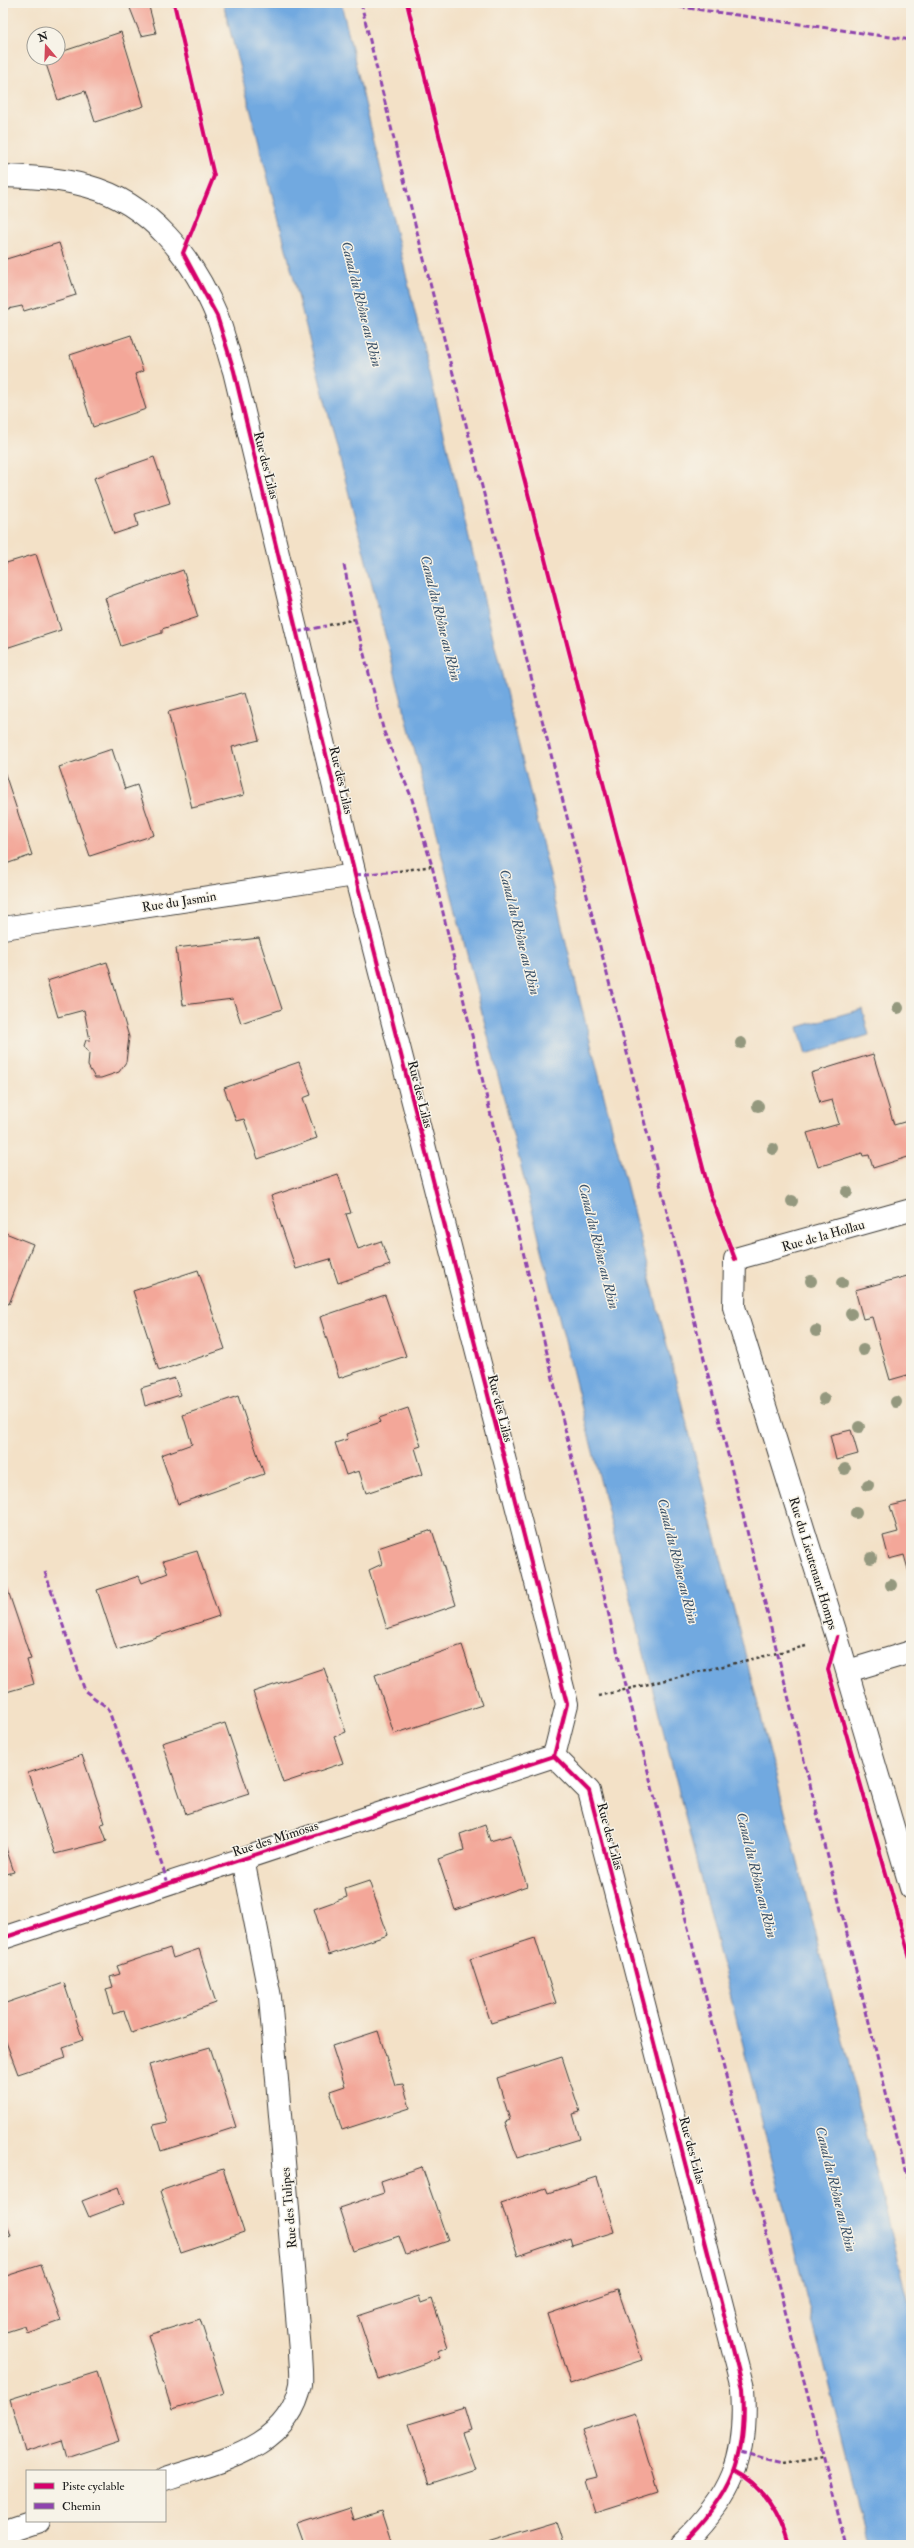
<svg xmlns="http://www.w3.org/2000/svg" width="914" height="2548" font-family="'IM FELL Double Pica',serif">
<rect width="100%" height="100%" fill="#f7f3e8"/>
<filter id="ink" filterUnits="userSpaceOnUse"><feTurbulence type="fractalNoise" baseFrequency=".025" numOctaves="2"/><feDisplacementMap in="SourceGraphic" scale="8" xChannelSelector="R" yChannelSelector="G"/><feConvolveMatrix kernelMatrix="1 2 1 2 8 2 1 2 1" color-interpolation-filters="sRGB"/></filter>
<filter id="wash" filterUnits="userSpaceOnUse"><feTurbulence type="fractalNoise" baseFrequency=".012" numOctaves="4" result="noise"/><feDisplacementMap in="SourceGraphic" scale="16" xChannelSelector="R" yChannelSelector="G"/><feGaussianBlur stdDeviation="0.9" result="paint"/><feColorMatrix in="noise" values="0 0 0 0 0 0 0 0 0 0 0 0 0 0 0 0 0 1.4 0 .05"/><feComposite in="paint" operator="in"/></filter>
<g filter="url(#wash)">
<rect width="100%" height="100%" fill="#f3e1c7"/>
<g fill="#71a9e0" stroke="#46627e">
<polygon points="223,3 341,3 581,1005 911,2310 911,2545 869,2545 489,1040"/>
<polygon points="862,1009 869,1035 806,1054 798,1027"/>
</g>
<g id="blocks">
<g fill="#f3a799">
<polygon points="128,3 148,3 156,33 141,36"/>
<polygon points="121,32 144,106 95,122 85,91 58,100 44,58 58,58 58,53"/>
<polygon points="59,243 76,295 24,311 22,306 3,310 3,260"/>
<polygon points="131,335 143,371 135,374 146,409 93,427 70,355"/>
<polygon points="154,457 170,503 135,514 138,526 114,534 94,478"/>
<polygon points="36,554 61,630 3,649 3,564"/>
<polygon points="183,570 198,617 162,629 162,633 121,646 105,598"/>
<polygon points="246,692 259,740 232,747 244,795 192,808 168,712"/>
<polygon points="112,749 125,789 137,785 154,835 90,856 59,767"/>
<polygon points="3,768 32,855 3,865"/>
<polygon points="259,938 282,1009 241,1023 233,999 183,1005 176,948"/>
<polygon points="107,962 129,1037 126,1062 119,1072 101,1078 95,1078 88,1066 89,1053 84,1046 86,1040 90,1040 84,1010 58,1017 47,981"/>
<polygon points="873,1054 894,1125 911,1120 911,1156 873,1168 869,1155 863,1156 862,1153 818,1167 807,1133 839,1124 832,1100 820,1103 811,1073"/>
<polygon points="299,1062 311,1095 303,1098 317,1138 258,1159 244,1119 236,1121 224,1088"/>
<polygon points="338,1174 351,1213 346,1214 358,1249 381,1241 390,1265 338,1283 330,1259 296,1269 271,1196"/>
<polygon points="3,1232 33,1244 9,1304 3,1302"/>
<polygon points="198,1270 225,1349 159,1371 133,1291"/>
<polygon points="911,1275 911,1374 890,1380 872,1317 863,1319 855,1290"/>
<polygon points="385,1295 406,1356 339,1378 320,1317"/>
<polygon points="175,1378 180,1395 145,1406 141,1388"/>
<polygon points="238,1396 264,1474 178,1504 161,1455 192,1444 183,1415"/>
<polygon points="408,1408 421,1446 415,1448 423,1474 366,1493 359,1471 346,1475 335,1443 348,1439 346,1434 381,1422 379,1418"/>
<polygon points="851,1430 858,1454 836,1460 830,1435"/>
<polygon points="911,1501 911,1580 904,1555 889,1559 883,1536 898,1532 890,1506"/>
<polygon points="432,1530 456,1605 387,1629 369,1570 382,1564 378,1548"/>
<polygon points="197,1551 219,1616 117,1650 97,1590 139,1576 142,1583 168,1573 163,1561"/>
<polygon points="3,1576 31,1659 27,1660 34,1684 3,1693"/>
<polygon points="462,1645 482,1705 394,1734 375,1675"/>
<polygon points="324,1668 346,1732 334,1737 343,1763 283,1783 253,1692"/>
<polygon points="225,1723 249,1794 186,1814 162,1743"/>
<polygon points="82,1755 105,1823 101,1824 107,1841 55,1854 28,1773"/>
<polygon points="485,1825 490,1841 511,1835 527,1886 455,1910 438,1859 464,1850 460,1834"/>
<polygon points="3,1839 14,1872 3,1875"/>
<polygon points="369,1881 388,1935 329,1955 314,1909 347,1897 345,1889"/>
<polygon points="535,1938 556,2003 491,2023 470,1959"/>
<polygon points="170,1948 173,1958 199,1949 216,2003 132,2033 124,2011 113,2014 106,1989 113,1987 110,1977 120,1974 117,1966"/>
<polygon points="64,1983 83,2040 63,2047 66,2058 18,2074 3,2034 3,2004"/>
<polygon points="378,2031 395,2085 403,2084 410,2108 342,2130 330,2091 345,2086 332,2046"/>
<polygon points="210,2047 236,2127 161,2151 153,2125 167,2122 149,2065"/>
<polygon points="562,2057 580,2112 573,2114 580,2139 517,2158 505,2122 510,2120 497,2078"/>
<polygon points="422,2167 448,2241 406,2255 399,2236 353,2251 339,2208 384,2193 381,2181"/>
<polygon points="223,2169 244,2232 181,2253 160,2191"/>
<polygon points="597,2177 614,2232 572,2245 570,2238 518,2256 501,2203 546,2188 548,2193"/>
<polygon points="118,2187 124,2204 89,2217 82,2201"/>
<polygon points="3,2212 11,2236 3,2238"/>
<polygon points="41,2265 61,2321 27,2333 25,2326 3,2333 3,2277"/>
<polygon points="618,2290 642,2360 570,2384 548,2314"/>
<polygon points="419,2296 421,2303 432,2299 448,2347 437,2351 440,2358 379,2379 358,2316"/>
<polygon points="200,2319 224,2393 172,2410 148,2335"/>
<polygon points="97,2372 119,2441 67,2458 62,2440 25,2452 10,2399"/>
<polygon points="464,2407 471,2430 462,2433 475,2469 429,2484 409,2424"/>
<polygon points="634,2413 658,2492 595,2512 585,2480 597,2477 582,2430"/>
<polygon points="350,2508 354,2520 381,2511 392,2545 304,2545 297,2525"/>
<polygon points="556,2522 563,2545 480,2545"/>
</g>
</g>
</g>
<g filter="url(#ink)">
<use href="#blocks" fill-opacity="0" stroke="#3c3a36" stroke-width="1"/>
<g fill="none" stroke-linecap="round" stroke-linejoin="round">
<defs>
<g id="street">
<path d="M3,176C31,177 59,178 87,186C150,203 193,258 217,316C224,334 228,353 234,371L355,875L567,1704L554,1756"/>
<polyline points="3,928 355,875"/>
<polyline points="911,1210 735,1259 734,1307 837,1637 911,1888"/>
<polyline points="848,1671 911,1652"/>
<path d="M554,1756L589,1791L743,2388C748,2458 732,2496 681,2545"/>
<polyline points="3,1938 554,1756"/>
<path d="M165,2479C218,2461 289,2449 301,2384C302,2374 300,2361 300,2351L270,1997L243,1859"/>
<polyline points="3,2533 39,2521"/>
</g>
</defs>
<use href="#street" stroke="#3c3a36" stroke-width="24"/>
<g stroke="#3c3a36" stroke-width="2.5" stroke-dasharray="3 3" stroke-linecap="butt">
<polyline points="329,625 355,619"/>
<polyline points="399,871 432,866"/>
<polyline points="599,1696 806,1646"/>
<polyline points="784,2464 823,2457"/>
</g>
<use href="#street" stroke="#fff" stroke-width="22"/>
<g stroke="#8e44ad" stroke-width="3" stroke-dasharray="6 3" stroke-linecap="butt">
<path d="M361,3C426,276 498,546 567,817C684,1275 798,1734 911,2194"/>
<polyline points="653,3 911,40"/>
<polyline points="344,565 355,619 384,732 411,796 432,866 619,1658 846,2545"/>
<polyline points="297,632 326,626"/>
<polyline points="355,875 399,871"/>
<polyline points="45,1572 85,1691 108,1708 168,1883"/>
<polyline points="741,2453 784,2464"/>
</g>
<defs>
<g id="cycleway">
<polyline points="174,3 214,176 183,253 217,316 234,371 355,875 567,1704 554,1756"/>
<polyline points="407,3 497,374 709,1191 735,1259"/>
<polyline points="837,1637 828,1670 911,1961"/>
<path d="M554,1756L589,1791L743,2388C748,2458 732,2496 681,2545"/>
<polyline points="3,1938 554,1756"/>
<path d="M735,2471C763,2485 781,2515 789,2545"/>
</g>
</defs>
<use href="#cycleway" stroke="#f7f3e8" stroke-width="6"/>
<use href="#cycleway" stroke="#d6006c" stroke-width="4"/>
</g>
<g fill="#94987e">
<circle cx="898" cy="1008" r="6"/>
<circle cx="741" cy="1043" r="6"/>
<circle cx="758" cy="1106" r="6"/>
<circle cx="773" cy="1149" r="6"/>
<circle cx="847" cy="1192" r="6"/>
<circle cx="792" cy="1201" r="6"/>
<circle cx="811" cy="1281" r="6"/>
<circle cx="842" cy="1283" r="6"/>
<circle cx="851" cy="1314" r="6"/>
<circle cx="816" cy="1331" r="6"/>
<circle cx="863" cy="1350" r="6"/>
<circle cx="824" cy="1399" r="6"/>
<circle cx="896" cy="1402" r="6"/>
<circle cx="859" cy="1427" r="6"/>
<circle cx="845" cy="1469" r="6"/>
<circle cx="868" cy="1485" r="6"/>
<circle cx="856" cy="1513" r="6"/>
<circle cx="871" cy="1558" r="6"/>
<circle cx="891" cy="1585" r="6"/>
</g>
</g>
<g text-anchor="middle" stroke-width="3" stroke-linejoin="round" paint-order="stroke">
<g font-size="13" fill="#1c1c1c" stroke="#f7f3e8">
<text transform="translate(267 465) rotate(76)" y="5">Rue des Lilas</text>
<text transform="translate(342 780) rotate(77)" y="5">Rue des Lilas</text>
<text transform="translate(179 901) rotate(-9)" y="5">Rue du Jasmin</text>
<text transform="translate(421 1094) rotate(76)" y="5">Rue des Lilas</text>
<text transform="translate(823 1235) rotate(-16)" y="5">Rue de la Hollau</text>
<text transform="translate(501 1408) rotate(76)" y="5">Rue des Lilas</text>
<text transform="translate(814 1563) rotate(73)" y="5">Rue du Lieutenant Homps</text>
<text transform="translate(611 1836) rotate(75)" y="5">Rue des Lilas</text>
<text transform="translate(275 1838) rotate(-18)" y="5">Rue des Mimosas</text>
<text transform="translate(693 2150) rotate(75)" y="5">Rue des Lilas</text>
<text transform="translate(288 2208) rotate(-95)" y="5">Rue des Tulipes</text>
</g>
<g font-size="14" font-style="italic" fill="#3e546a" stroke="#f7f3e8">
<text transform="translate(362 304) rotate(76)" y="5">Canal du Rhône au Rhin</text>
<text transform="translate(441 618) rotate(76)" y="5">Canal du Rhône au Rhin</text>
<text transform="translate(520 932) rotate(76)" y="5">Canal du Rhône au Rhin</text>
<text transform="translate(599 1246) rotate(76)" y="5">Canal du Rhône au Rhin</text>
<text transform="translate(678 1561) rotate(76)" y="5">Canal du Rhône au Rhin</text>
<text transform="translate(757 1875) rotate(76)" y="5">Canal du Rhône au Rhin</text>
<text transform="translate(836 2189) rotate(76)" y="5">Canal du Rhône au Rhin</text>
</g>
</g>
<rect width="914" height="2548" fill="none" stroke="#f7f3e8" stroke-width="16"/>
<rect x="26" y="2470" width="140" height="52" fill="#f7f3e8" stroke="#9f9d96"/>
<rect x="34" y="2483" width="20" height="6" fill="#d6006c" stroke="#9f9d96"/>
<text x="62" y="2490" font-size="12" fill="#1c1c1c">Piste cyclable</text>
<rect x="34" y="2503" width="20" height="6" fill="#8e44ad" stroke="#9f9d96"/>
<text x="62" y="2510" font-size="12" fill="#1c1c1c">Chemin</text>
<g transform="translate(46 46) rotate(341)"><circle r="19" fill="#f7f3e8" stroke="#9f9d96"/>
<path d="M0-3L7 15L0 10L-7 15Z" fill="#d1495b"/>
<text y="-6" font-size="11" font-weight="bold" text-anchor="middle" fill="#1c1c1c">N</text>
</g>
</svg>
